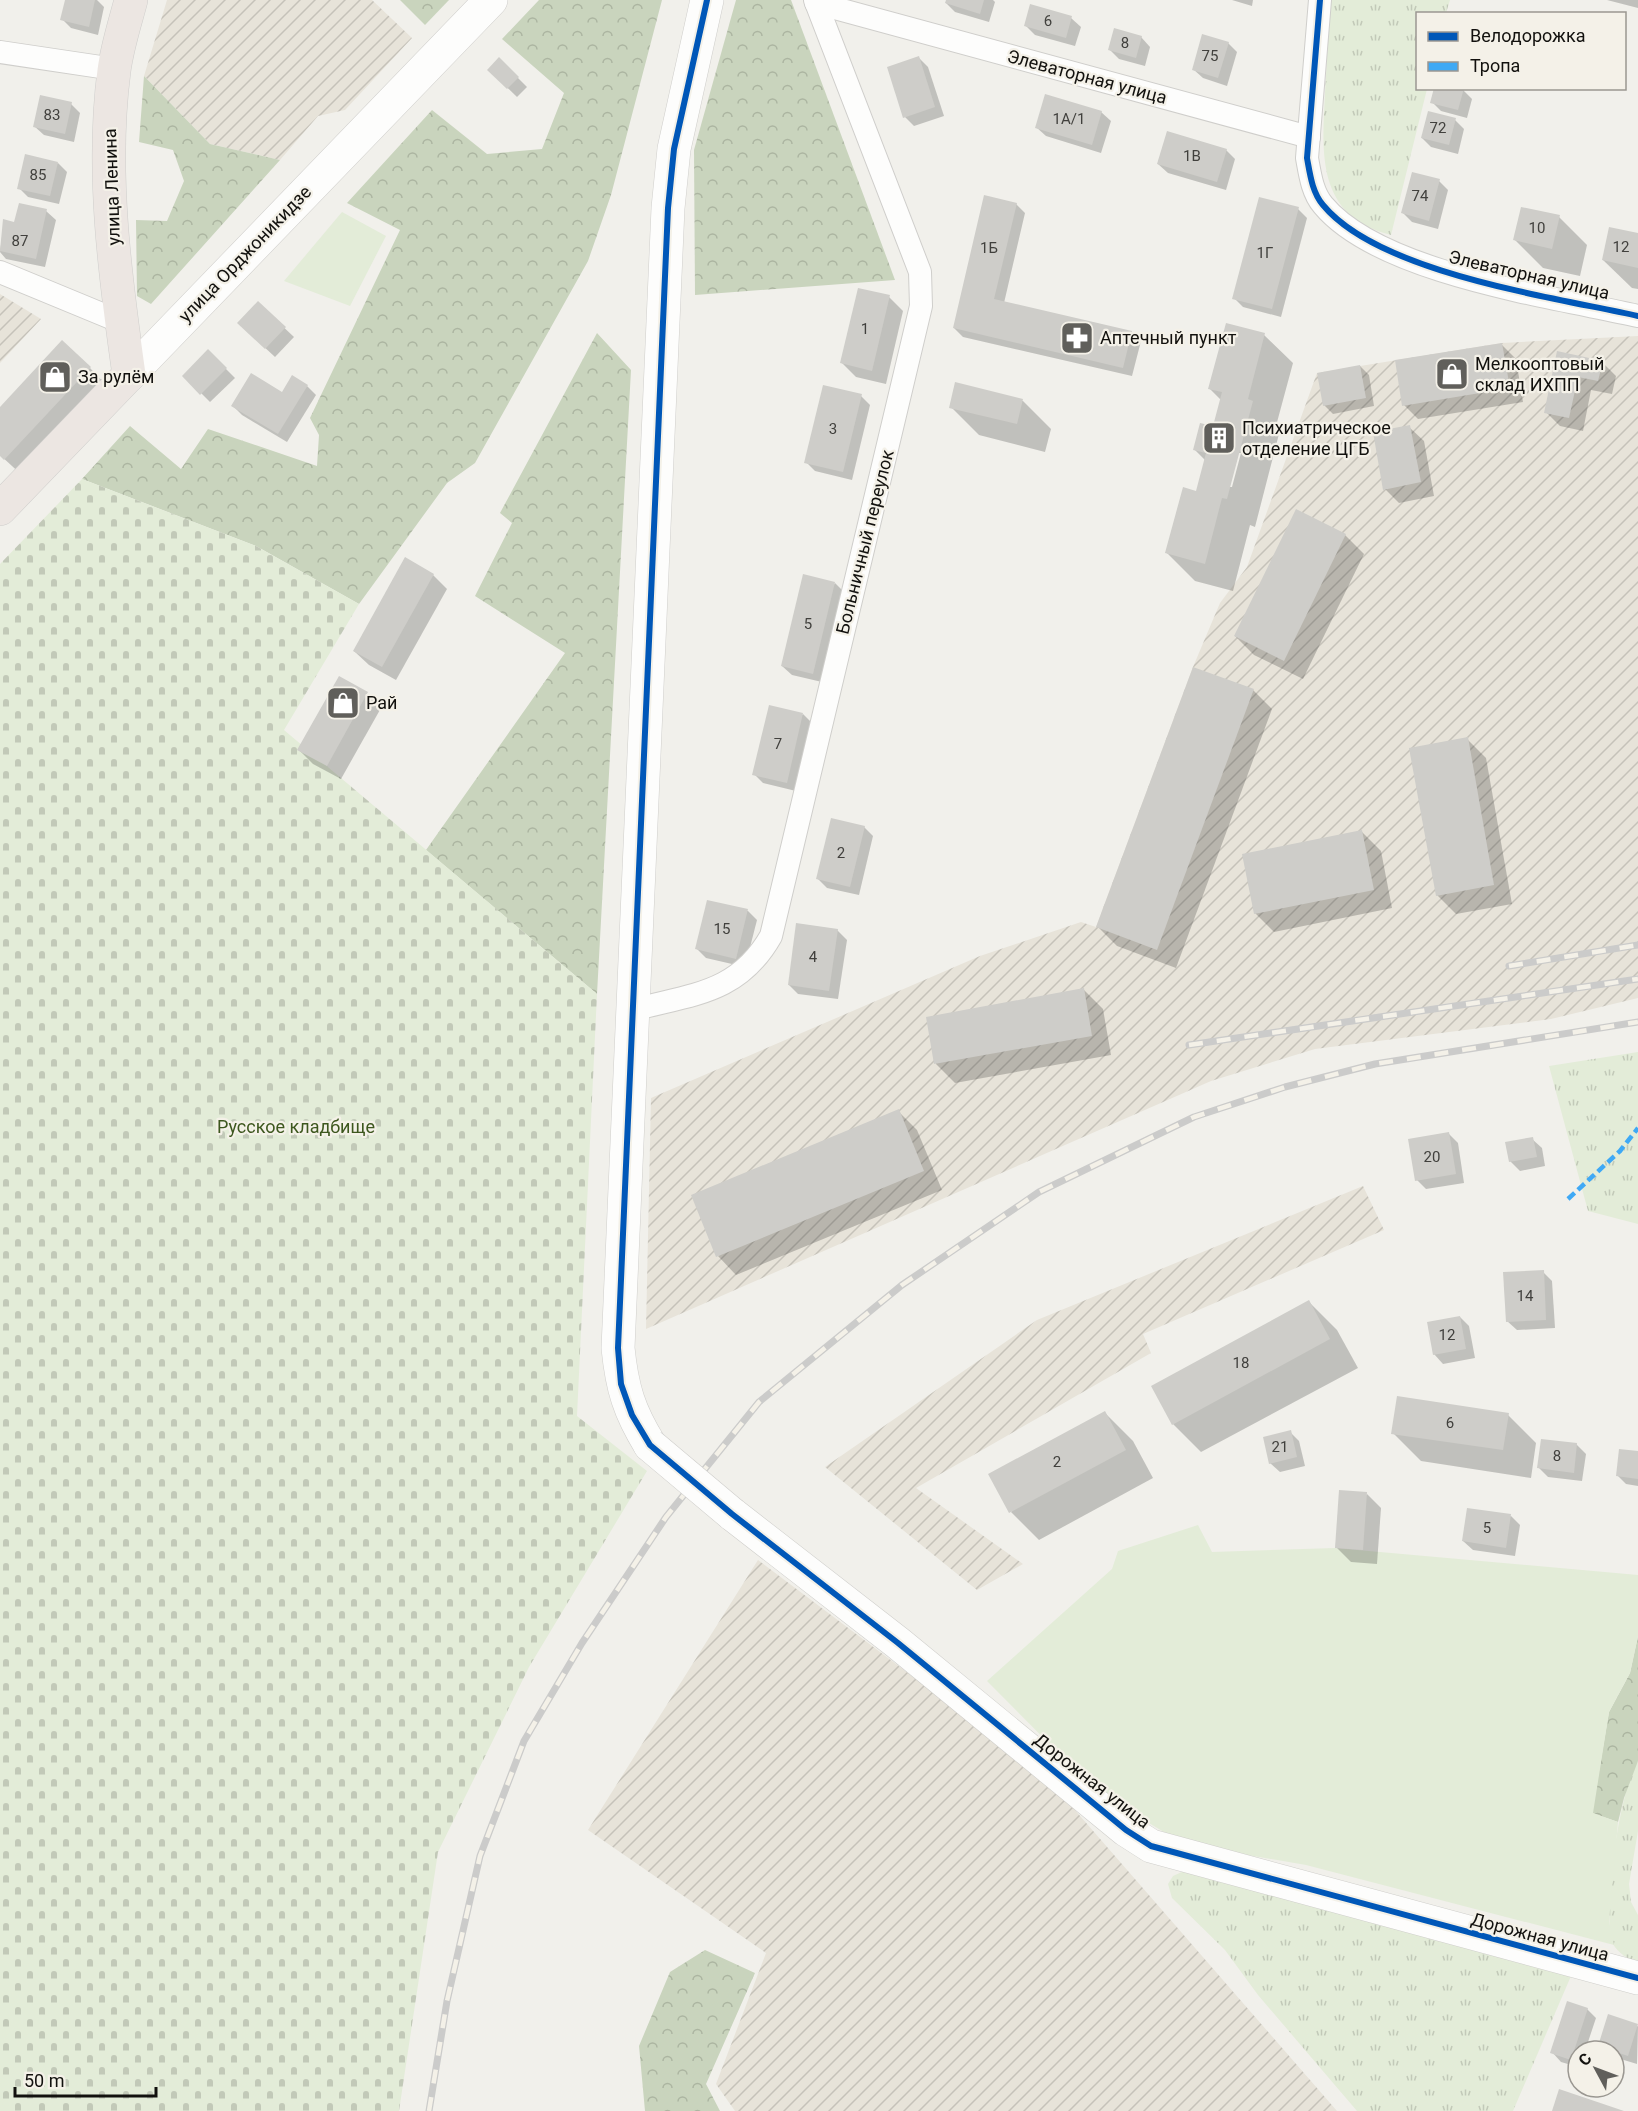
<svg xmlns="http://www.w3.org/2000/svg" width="1638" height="2111" font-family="Roboto,sans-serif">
<defs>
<pattern id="industrial-furrows" width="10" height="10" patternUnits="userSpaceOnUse" patternTransform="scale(1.5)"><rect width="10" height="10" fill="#e7e3d9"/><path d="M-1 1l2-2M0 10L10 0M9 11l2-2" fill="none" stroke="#c5c2b9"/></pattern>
<pattern id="grass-tufts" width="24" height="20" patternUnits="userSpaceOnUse" patternTransform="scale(1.5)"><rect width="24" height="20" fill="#e3ecd8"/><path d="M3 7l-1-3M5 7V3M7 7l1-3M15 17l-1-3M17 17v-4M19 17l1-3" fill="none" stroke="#c2c9b8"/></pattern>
<pattern id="forest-crowns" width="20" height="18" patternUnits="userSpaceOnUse" patternTransform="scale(1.5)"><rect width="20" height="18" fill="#c9d4bd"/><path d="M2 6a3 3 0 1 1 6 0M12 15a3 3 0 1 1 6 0" fill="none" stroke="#acb5a1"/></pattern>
<pattern id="cemetery-stones" width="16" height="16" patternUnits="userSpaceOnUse" patternTransform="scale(1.5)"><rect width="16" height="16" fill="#e3ecd8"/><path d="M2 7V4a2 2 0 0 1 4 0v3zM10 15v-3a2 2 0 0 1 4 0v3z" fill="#c2c9b8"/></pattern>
</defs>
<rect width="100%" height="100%" fill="#f1f0eb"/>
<g fill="url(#industrial-furrows)">
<polygon points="167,0 372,0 412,38 345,110 318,116 280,160 210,144 144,76"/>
<polygon points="0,294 41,319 0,363"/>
<polygon points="1638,336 1638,998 1551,1019 1315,1049 1211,1081 646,1329 651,1098 980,956 1081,922 1096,927 1193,667 1220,603 1247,567 1317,373 1502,343"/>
<polygon points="1363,1186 1384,1230 1143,1334 1151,1353 916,1488 1023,1564 977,1590 825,1467 1037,1320"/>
<polygon points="758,1560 1047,1778 1337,2111 735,2111 716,2084 766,1953 588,1830"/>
</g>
<g fill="url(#grass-tufts)">
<path d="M1330,0H1450L1446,13L1418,14V88L1427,89L1391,235C1316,216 1322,154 1325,93C1327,62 1328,31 1330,0Z"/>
<polygon points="1638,1052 1638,1224 1588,1211 1549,1066"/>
<path d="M1638,1761V1831L1629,1884L1631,1902L1638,1915V1963C1630,1961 1617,1952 1613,1944C1601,1915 1620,1787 1638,1761Z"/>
<polygon points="1184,1871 1571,1976 1513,2111 1357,2111 1258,1995 1225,1950 1172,1898 1168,1884 1173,1876"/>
</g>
<g fill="url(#forest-crowns)">
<polygon points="400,0 449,0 425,25"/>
<polygon points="539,0 662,0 611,195 588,261 475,463 447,483 359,604 256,546 82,479 130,426 181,469 208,429 317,466 319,435 310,418 400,230 347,203 432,110 487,154 542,149 564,93 502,39"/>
<polygon points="736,0 791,0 895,280 695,295 694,150"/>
<polygon points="144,76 210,144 280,160 151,304 137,296 136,220 167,221 184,181 173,150 139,142"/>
<polygon points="597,333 631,370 597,994 426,850 565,653 475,596 512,523 500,513"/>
<polygon points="1638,1636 1638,1761 1624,1798 1618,1822 1592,1813 1609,1712 1630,1673"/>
<polygon points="705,1950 755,1973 706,2084 720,2111 645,2111 639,2046 670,1972"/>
</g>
<polygon fill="url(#cemetery-stones)" points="82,479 256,546 359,604 284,730 597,994 577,1416 647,1471 529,1667 438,1852 399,2111 0,2111 0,564"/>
<g fill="#e3ecd8">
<polygon points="342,212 386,236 350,306 284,281"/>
<polygon points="1198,1525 1212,1552 1335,1548 1638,1575 1638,1636 1630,1673 1609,1712 1593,1813 1618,1822 1609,1921 1614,1945 1306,1865 1184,1844 1097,1792 987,1681 1112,1569 1118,1551"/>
</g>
<g fill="#0003" fill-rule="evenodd">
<polygon points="67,0 97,0 104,7 98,35 71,28 62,19"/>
<polygon points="947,0 993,0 995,2 989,22 955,12 946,3"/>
<polygon points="1232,0 1253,0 1252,6"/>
<polygon points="1607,0 1638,0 1638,8"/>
<polygon points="1071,18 1081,27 1075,46 1035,35 1026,26"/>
<polygon points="1141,37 1150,47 1145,66 1119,59 1110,50"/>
<polygon points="1228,43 1237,52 1227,86 1203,78 1193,69"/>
<polygon points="919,58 928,67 944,116 914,126 905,117"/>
<polygon points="499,59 527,87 517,97 489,70"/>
<polygon points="1463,90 1472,99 1467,118 1441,111 1432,102"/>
<polygon points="71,104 80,113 74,142 44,135 34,126"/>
<polygon points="1101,112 1111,121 1101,153 1046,136 1036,127"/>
<polygon points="1455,120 1464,129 1458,154 1431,147 1422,138"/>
<polygon points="1226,150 1235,159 1226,190 1168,173 1158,164"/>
<polygon points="58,163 67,172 59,204 28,197 19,188"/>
<polygon points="1439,181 1448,190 1438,229 1412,222 1403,213"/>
<polygon points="1016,204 1025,213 1004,303 1131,332 1141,341 1132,376 963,337 954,328"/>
<polygon points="1298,209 1307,218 1281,317 1243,307 1234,298"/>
<polygon points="46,211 56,220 45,267 6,259 0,252 4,221 15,223"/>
<polygon points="1559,217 1587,245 1580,276 1543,268 1515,240"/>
<polygon points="1638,235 1638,289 1632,288 1603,260"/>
<polygon points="889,297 903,311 886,384 856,377 842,363"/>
<polygon points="258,303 294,337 275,357 248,332"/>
<path d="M1264,335L1293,363L1276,426L1280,430L1255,527L1250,525L1233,591L1195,581L1167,553L1197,493L1206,461L1194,449L1214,428L1221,400L1210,389ZM1238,453H1241L1232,487H1229Z"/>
<polygon points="1502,345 1516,359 1523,402 1418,419 1404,405"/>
<polygon points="208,351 235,378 210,402 184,376"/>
<polygon points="1558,353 1602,362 1616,376 1612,394 1591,390 1583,431 1560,426 1546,412"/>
<polygon points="1360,366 1369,375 1374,406 1333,414 1324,405"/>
<polygon points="90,368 108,387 24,477 0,455 0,409"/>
<polygon points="956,384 1023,401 1051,429 1045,452 979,435 951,407"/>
<polygon points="307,386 316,395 287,442 242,415 233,406"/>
<polygon points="861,396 870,405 852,480 815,471 806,462"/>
<polygon points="1409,427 1424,441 1434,496 1399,503 1385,489"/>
<polygon points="1345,535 1364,554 1303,679 1254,655 1235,636"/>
<polygon points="433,575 447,589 396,680 369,665 354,651"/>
<polygon points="835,583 844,592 822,682 792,675 782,666"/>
<polygon points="339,678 367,694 381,708 341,779 313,764 299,750"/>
<polygon points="1253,690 1272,709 1176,968 1117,946 1098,927"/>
<polygon points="803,714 812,723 796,791 763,783 754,774"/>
<polygon points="1467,739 1486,758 1512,904 1456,914 1437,895"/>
<polygon points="864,827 873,836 859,895 827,888 818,879"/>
<polygon points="1362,832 1381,851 1392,908 1274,932 1255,913"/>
<polygon points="708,901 748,911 757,920 745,967 706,958 697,949"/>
<polygon points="837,930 847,940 838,999 798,994 789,985"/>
<polygon points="1084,990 1103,1009 1111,1055 955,1083 936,1064 928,1018"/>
<polygon points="898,1111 917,1130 942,1190 736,1275 718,1256"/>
<polygon points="1449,1134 1458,1143 1464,1183 1426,1189 1417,1180"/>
<polygon points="1532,1139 1542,1148 1545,1166 1520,1171 1510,1161"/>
<polygon points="1543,1272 1552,1281 1555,1328 1517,1330 1507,1321"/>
<polygon points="1309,1302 1337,1330 1358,1368 1201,1452 1173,1424"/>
<polygon points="1460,1317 1469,1326 1475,1358 1443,1364 1434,1354"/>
<polygon points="1105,1413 1133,1441 1153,1478 1039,1540 1011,1512"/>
<polygon points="1508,1415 1536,1443 1531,1478 1421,1461 1393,1433"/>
<polygon points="1290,1432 1299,1441 1305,1466 1280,1472 1270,1463"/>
<polygon points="1576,1444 1586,1454 1582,1481 1548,1477 1539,1468"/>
<polygon points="1638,1452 1638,1486 1626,1484 1617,1475"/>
<polygon points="1367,1494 1381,1508 1377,1564 1351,1562 1337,1548"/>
<polygon points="1511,1516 1520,1525 1515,1556 1473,1550 1463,1541"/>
<polygon points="1587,2009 1596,2018 1585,2051 1578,2051 1578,2067 1561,2062 1552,2052"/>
<polygon points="1638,2026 1637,2064 1614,2057 1614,2051 1605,2051 1599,2046"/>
</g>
<g fill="#cecdc9">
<polygon points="65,0 95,0 89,27 60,20"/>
<polygon points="946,0 984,0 980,14 945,3"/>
<polygon points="1030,4 1072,16 1066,38 1024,26"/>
<polygon points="1114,28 1142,36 1136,58 1108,50"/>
<polygon points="1202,34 1229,42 1218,78 1192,70"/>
<polygon points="919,56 935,107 903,118 887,67"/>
<polygon points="499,57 519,77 507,89 487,70"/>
<polygon points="1434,88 1464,88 1458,110 1430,103"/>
<polygon points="1045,94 1102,111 1092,145 1035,128"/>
<polygon points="40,95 72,102 65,134 33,127"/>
<polygon points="1428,111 1456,118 1449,145 1421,138"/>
<polygon points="1167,131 1227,149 1217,182 1157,164"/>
<polygon points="25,154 58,162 50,196 17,189"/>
<polygon points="1412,172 1440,179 1429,221 1401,213"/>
<polygon points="984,195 1017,203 994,299 1132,331 1123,368 953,328"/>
<polygon points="1259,197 1299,207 1272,309 1232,299"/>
<polygon points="19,203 47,209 36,259 0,251 3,219 14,222"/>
<polygon points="1521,207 1560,215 1552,249 1513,240"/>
<polygon points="1609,227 1638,233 1638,268 1602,260"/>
<polygon points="858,288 890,295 872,371 840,363"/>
<polygon points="258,301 286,327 265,349 237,323"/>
<polygon points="1226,323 1265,333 1248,399 1253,401 1227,499 1222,498 1205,564 1165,553 1183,487 1196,491 1206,453 1193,450 1200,423 1213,426 1222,392 1208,389"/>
<polygon points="62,340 91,367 4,460 0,456 0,407"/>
<polygon points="1502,343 1510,388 1402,406 1395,360"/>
<polygon points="208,349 227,368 200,395 182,376"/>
<polygon points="1557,351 1603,361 1598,381 1578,377 1569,418 1544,413"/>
<polygon points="1360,365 1366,398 1323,406 1317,373"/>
<polygon points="251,373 282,392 292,375 308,385 278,434 231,406"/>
<polygon points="955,382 1023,399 1017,424 949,408"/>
<polygon points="823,385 862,394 843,472 804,463"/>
<polygon points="1410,425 1421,482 1383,490 1373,432"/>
<polygon points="1296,509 1346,534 1284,661 1234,636"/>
<polygon points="405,557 434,574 382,667 353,651"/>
<polygon points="803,574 835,582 813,674 781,666"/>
<polygon points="1193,667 1254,689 1157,950 1096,927"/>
<polygon points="339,676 368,692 327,766 297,750"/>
<polygon points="769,705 803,713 787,783 752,775"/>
<polygon points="1468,737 1494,885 1436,896 1409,748"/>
<polygon points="831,818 865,826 850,887 816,879"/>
<polygon points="1362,830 1374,890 1254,914 1242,854"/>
<polygon points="707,900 748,909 736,959 695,949"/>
<polygon points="796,923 838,929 829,991 788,985"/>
<polygon points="1084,988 1092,1036 934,1064 926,1017"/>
<polygon points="899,1109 924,1171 716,1257 691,1195"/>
<polygon points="1449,1132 1456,1174 1415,1181 1408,1139"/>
<polygon points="1533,1137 1537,1157 1509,1162 1505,1142"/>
<polygon points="1544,1270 1546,1320 1506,1322 1503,1272"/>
<polygon points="1309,1300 1330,1339 1172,1425 1151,1386"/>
<polygon points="1460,1316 1466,1349 1433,1355 1427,1322"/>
<polygon points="1397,1396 1509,1413 1503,1450 1391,1434"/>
<polygon points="1105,1411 1126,1450 1009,1513 988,1474"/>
<polygon points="1291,1430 1297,1457 1269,1464 1263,1437"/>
<polygon points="1541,1439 1577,1443 1574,1473 1537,1468"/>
<polygon points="1619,1449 1638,1451 1638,1479 1616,1476"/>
<polygon points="1339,1490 1367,1492 1363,1550 1335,1548"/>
<polygon points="1467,1508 1511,1514 1506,1548 1462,1541"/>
<polygon points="1567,2001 1588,2008 1571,2060 1550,2053"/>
<polygon points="1608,2014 1638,2024 1628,2056 1598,2046"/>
<polygon points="1559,2089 1624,2111 1552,2111"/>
</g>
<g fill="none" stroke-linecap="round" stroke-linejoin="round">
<defs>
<g id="street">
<path d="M1320,0L1307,158C1310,174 1312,192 1323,205C1379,273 1553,297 1638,316"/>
<polyline points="816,3 1309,137"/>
<polyline points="0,52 114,69"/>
<polyline points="0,272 121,322"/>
<path d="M633,1010C692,994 738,994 771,936L921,306L920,272L815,0"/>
</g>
<g id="secondary">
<polyline points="129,375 491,0"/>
<path d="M650,1445C629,1411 622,1388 618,1348L668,208L674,149L707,0"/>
<polyline points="732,1514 898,1643 1126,1830 1151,1846 1638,1978"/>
</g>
<path id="primary" d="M0,509L129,375C115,276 101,171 114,71C117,47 125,23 131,0"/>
</defs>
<use href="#street" stroke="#cfcecb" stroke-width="24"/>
<use href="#secondary" stroke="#cfcecb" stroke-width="34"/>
<use href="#primary" stroke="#cfcecc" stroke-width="34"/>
<use href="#street" stroke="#fdfdfc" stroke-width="22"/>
<use href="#secondary" stroke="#fdfdfc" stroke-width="33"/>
<use href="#primary" stroke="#ece6e2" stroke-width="33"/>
<defs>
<g id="rail">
<polyline points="1509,966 1638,945"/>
<polyline points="1189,1045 1638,979"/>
<polyline points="429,2111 447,2001 480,1856 524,1741 582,1643 666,1517 759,1402 902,1285 1039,1192 1194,1117 1285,1087 1375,1064 1638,1022"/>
</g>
</defs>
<use href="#rail" stroke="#cbcbca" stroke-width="7"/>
<use href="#rail" stroke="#f4f1e8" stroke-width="4.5" stroke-dasharray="14" stroke-linecap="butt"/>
<defs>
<polyline id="secondary-bridge" points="650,1445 732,1514"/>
</defs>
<use href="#secondary-bridge" stroke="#cfcecb" stroke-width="34" stroke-linecap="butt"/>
<use href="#secondary-bridge" stroke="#fdfdfc" stroke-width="33"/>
<polyline stroke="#3fa9f5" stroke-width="4.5" stroke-dasharray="9 4.5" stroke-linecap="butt" points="1568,1199 1620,1151 1638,1128"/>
<defs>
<g id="cycleway">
<polyline points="707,0 674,149 668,208 618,1348 621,1384 632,1415 650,1445 732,1514 898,1643 1126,1830 1151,1846 1638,1978"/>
<path d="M1320,0L1307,158C1310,174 1312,192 1323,205C1379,273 1553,297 1638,316"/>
</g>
</defs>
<use href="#cycleway" stroke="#f4f1e8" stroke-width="10"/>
<use href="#cycleway" stroke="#0057b8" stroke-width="6"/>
</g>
<defs>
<symbol id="pharmacy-square" viewBox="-11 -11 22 22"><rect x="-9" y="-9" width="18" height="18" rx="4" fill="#605f5b" stroke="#f4f1e8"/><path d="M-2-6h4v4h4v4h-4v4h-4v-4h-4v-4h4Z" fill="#fff"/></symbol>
<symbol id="shop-square" viewBox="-11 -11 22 22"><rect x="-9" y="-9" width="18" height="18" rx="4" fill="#605f5b" stroke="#f4f1e8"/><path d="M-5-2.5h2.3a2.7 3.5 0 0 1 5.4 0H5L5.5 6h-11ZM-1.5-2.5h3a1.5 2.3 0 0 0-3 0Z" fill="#fff"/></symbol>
<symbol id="building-square" viewBox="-11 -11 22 22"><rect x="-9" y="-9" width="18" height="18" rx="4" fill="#605f5b" stroke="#f4f1e8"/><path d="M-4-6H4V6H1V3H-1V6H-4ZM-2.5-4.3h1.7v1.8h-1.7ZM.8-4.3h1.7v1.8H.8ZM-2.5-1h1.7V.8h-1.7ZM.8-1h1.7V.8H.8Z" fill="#fff"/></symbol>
</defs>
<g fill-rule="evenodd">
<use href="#pharmacy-square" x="1058" y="319" width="38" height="38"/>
<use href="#shop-square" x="1433" y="355" width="38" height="38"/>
<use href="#shop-square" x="36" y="358" width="38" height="38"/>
<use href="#building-square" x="1200" y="419" width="38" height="38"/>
<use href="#shop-square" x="324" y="684" width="38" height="38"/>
</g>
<g text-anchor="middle" stroke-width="4.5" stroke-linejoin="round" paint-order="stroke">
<g font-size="15" fill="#41403d">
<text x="1048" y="26">6</text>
<text x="1125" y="48">8</text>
<text x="1210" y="61">75</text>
<text x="52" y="120">83</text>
<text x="1069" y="124">1А/1</text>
<text x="1438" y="133">72</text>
<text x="1192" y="161">1В</text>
<text x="38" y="180">85</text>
<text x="1420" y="201">74</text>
<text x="1537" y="233">10</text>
<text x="20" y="246">87</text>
<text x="1621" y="252">12</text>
<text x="989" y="253">1Б</text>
<text x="1265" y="258">1Г</text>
<text x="865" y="334">1</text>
<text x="833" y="434">3</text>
<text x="808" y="629">5</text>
<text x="778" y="749">7</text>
<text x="841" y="858">2</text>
<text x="722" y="934">15</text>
<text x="813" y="962">4</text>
<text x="1432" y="1162">20</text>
<text x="1525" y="1301">14</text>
<text x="1447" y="1340">12</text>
<text x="1241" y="1368">18</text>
<text x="1450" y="1428">6</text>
<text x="1280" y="1452">21</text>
<text x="1557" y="1461">8</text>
<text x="1057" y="1467">2</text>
<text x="1487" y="1533">5</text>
</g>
<g font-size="18" fill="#12110e" stroke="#f4f1e8">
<text transform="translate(1087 77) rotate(15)" y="6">Элеваторная улица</text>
<text transform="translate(112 187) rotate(-92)" y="6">улица Ленина</text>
<text transform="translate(245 254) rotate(-46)" y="6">улица Орджоникидзе</text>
<text transform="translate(1529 275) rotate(13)" y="6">Элеваторная улица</text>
<text transform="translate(865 542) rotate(-76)" y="6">Больничный переулок</text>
<text transform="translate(1092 1781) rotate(38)" y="6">Дорожная улица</text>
<text transform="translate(1540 1937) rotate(15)" y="6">Дорожная улица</text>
</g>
<g font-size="18" fill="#12110e" stroke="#f4f1e8" text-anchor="start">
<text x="1100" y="344">Аптечный пункт</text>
<text x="1475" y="370">Мелкооптовый<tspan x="1475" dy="21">склад ИХПП</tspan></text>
<text x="78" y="383">За рулём</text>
<text x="1242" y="434">Психиатрическое<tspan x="1242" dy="21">отделение ЦГБ</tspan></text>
<text x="366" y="709">Рай</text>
</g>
<g font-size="18" fill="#3d571e" stroke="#f4f1e8">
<text x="296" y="1133">Русское кладбище</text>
</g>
</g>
<rect x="1416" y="12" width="210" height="78" fill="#f4f1e8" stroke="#9a9791" stroke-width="1.5"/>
<rect x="1428" y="32" width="30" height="9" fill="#0057b8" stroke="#9a9791" stroke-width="1.5"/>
<text x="1470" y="42" font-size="18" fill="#12110e">Велодорожка</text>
<rect x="1428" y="62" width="30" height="9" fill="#3fa9f5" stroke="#9a9791" stroke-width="1.5"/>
<text x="1470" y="72" font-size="18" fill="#12110e">Тропа</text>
<g transform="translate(1596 2069) rotate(311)"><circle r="28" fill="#f4f1e8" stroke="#9a9791" stroke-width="1.5"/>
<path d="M0-4.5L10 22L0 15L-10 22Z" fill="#605f5b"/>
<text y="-9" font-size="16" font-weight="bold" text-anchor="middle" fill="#12110e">С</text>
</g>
<path d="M15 2087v9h141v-9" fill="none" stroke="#12110e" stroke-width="3"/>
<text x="24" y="2087" font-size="18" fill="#12110e" stroke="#f4f1e8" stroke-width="4.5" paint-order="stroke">50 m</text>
</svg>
